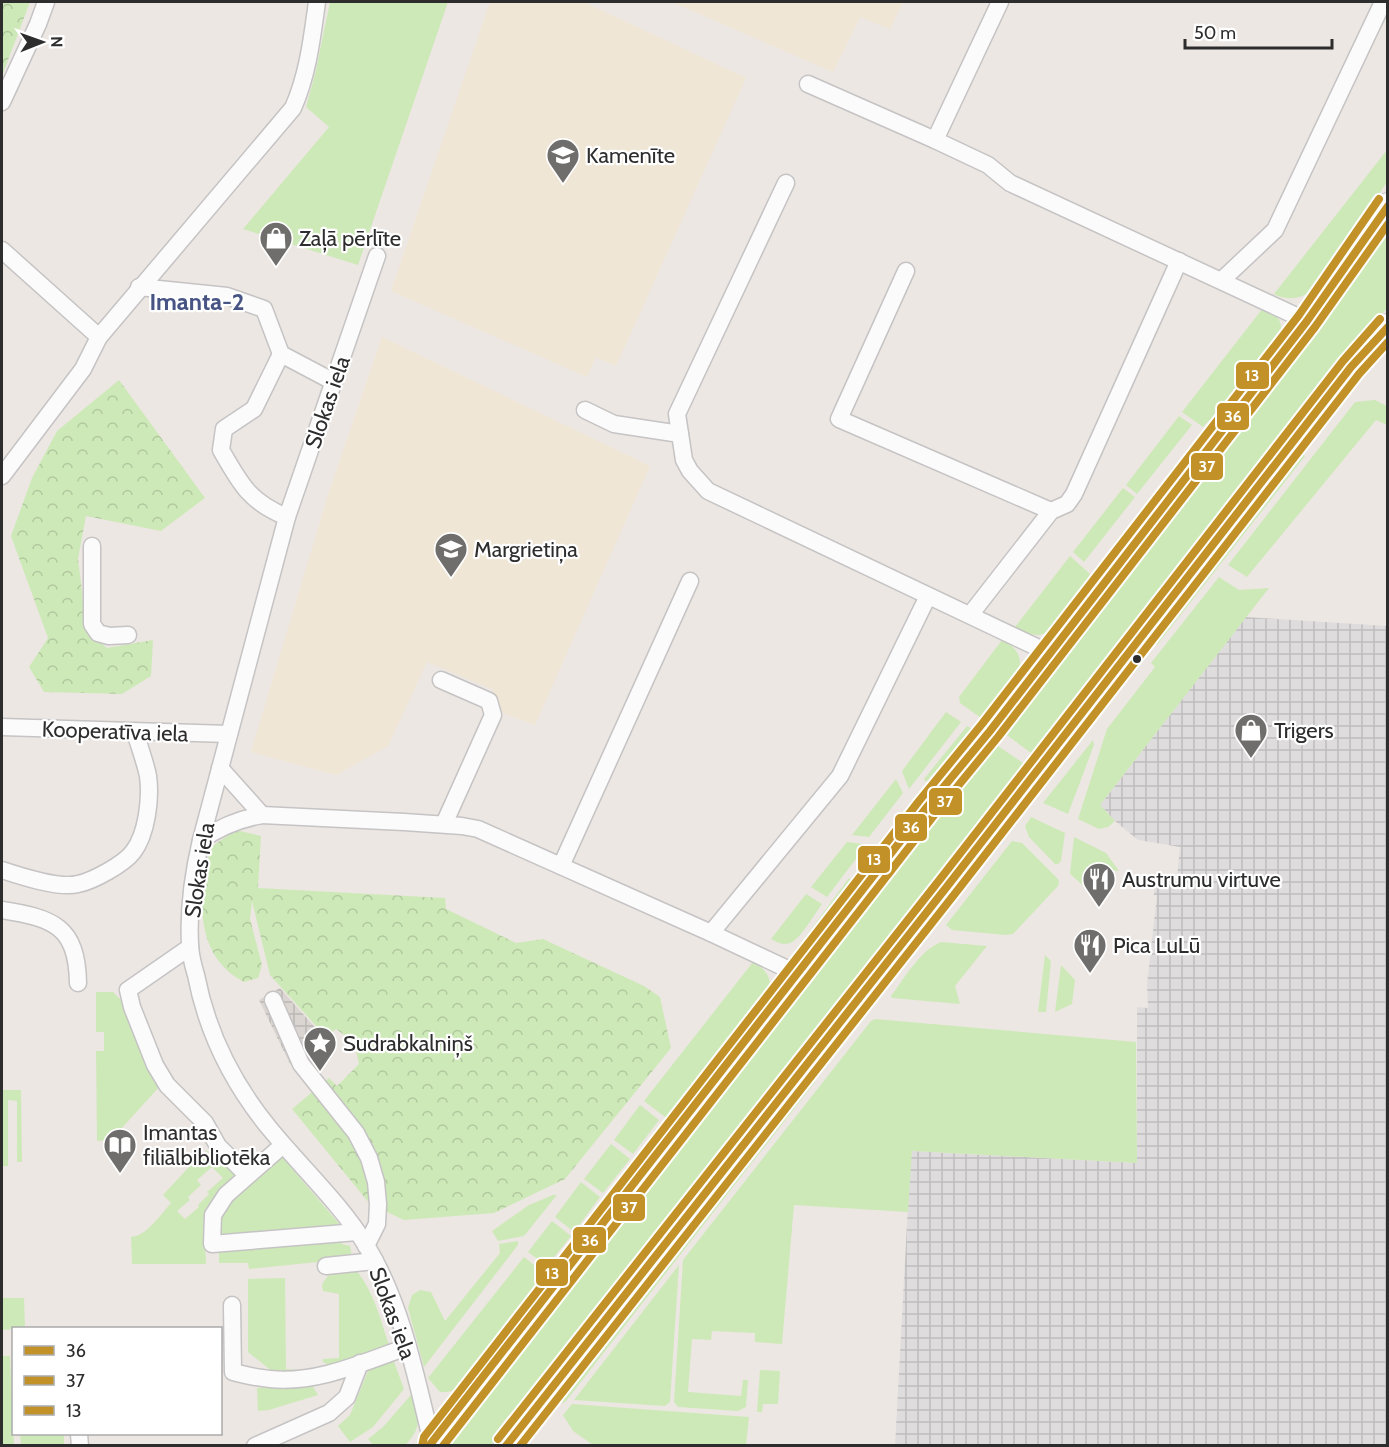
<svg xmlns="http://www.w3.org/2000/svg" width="1389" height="1447" font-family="Cabin,sans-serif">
<defs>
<pattern id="industrial-grid" width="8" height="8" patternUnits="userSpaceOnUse" patternTransform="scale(1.5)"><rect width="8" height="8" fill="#dfdcde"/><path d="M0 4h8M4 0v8" fill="none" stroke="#c0bdbf"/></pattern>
<pattern id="forest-crowns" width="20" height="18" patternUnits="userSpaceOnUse" patternTransform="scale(1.5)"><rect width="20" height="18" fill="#cee9b8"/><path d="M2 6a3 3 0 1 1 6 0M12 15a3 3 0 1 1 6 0" fill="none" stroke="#b1c89e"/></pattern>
<pattern id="plaza-grid" width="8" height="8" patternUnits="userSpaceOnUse" patternTransform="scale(1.5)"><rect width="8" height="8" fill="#dad5d1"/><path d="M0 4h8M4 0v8" fill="none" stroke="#bbb7b4"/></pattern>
</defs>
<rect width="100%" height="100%" fill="#ece7e2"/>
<polygon fill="url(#industrial-grid)" points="1246,617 1387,626 1387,1445 895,1446 911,1151 1137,1163 1137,1007 1148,1008 1147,984 1157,895 1154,895 1156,876 1177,878 1180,847 1138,840 1115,821 1100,805"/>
<g fill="#f0e6d6">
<polygon points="490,2 584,2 746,78 616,366 596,357 587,377 391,291"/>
<polygon points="672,2 903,2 890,29 860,17 833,72"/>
<polygon points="382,337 650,466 535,725 500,712 492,689 427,662 388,746 336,775 251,752 328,495"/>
</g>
<g fill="#cee9b8" fill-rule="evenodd">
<polygon points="330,2 448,2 358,265 243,229 329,127 306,107 315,74"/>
<path d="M1387,150V182L1320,283C1307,297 1291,303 1274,294Z"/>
<polygon points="1387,222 1387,308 1347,356 1034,755 1001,731"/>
<path d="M1263,308C1272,313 1281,316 1281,328C1282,350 1220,410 1203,427L1182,412Z"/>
<polygon points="1375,400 1387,406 1387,425 1376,420 1247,577 1228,565 1355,402"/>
<polygon points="1179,416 1192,425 1137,494 1126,485"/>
<polygon points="1303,454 1305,456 1157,645 1156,644 1174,612 1268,491"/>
<polygon points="1123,488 1135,497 1084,562 1073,552"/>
<path d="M1070,556L1090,574C1080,592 1061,634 1038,635C1030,635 1022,631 1015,627Z"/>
<polygon points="1219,577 1239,590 1269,588 1100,805 1115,821 1108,827 1099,829 1078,819 1107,729 1155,667 1151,663"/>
<path d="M1002,640C1044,660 1001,698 984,720L960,703L959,697Z"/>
<polygon points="946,712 961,722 909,789 902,771"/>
<polygon points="967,726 974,730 926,782 924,779"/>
<polygon points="1093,740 1094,745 1068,814 1043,803"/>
<polygon points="992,742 1026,765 510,1425 491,1445 450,1446 451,1438 457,1428"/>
<polygon points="896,779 903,793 869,837 852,835"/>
<polygon points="1031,817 1065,833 1061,861 1058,864 1055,864 1029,837 1025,826"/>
<polygon points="1074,837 1106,853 1119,871 1088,867 1085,887 1070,874"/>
<polygon points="1012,841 1022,843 1057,878 1059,881 1058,886 1013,934 1006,935 952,930 946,925"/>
<polygon points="847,842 863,844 865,847 827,897 811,887"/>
<polygon points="849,878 852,880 836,906 801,951 793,954"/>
<path d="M806,894L822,904C815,913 800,940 790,943C783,946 777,942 771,939Z"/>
<path d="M941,942L987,946L955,986L960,1004L892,998L891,996C905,978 919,951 941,942Z"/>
<polygon points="1045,955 1051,961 1046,1012 1038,1012"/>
<path d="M753,962C765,969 771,976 770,990L669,1120L644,1101Z"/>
<polygon points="1061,965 1075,980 1072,1004 1055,1012"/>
<polygon points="96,992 113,992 122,1001 160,1086 111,1140 97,1141 96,1051 104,1051 104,1032 96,1032"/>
<polygon points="2,998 3,1090 21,1090 22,1162 17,1162 17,1101 8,1100 8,1166 2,1166"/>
<polygon points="875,1019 1136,1042 1137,1163 912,1151 908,1212 794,1205 782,1344 755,1342 755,1333 712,1331 711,1340 692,1339 688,1392 741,1396 743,1380 748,1380 746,1407 738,1411 678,1407 674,1402 683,1260 871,1021"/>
<polygon points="814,1080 815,1082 566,1401 562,1404 566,1388 765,1134"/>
<polygon points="640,1105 659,1120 633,1154 614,1140"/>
<polygon points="611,1144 630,1159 603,1193 584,1179"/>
<path d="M206,1151L215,1152L236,1175L206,1215L204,1227L206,1264H132L131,1237C147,1236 161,1214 171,1203L163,1195L201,1154ZM212,1167L223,1178L207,1192L209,1194L198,1205L199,1207L185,1219L177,1211L190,1200L188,1197L201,1185L197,1180Z"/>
<polygon points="282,1157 341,1226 229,1236 223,1234 219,1229 221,1210 234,1195"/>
<polygon points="581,1182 600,1197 574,1232 555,1217"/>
<polygon points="553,1195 557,1195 524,1236 498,1241 492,1231 529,1205"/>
<polygon points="552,1221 571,1236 547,1266 528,1252"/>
<polygon points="341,1240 342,1244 350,1246 352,1257 347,1259 249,1269 248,1263 219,1263 219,1249"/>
<polygon points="518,1241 518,1245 424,1367 408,1308 412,1295 420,1290 431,1292 445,1321 500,1253 499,1244"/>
<polygon points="524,1257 548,1276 462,1387 448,1392 440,1392 428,1378"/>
<polygon points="679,1265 670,1402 665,1406 574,1400"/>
<path d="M356,1270C374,1292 380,1318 389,1345L329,1365L323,1362V1359L339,1358V1294L323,1291L322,1285C330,1269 339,1271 356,1270Z"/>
<polygon points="285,1278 286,1369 300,1370 300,1372 273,1372 248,1352 248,1279"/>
<polygon points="2,1298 24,1298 25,1328 2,1330"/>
<polygon points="2,1356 10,1356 14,1445 2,1445"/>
<polygon points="393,1359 404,1389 373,1427 350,1442 338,1426 350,1415 368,1371"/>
<polygon points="760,1370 780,1371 778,1404 763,1404 762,1412 757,1412"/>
<polygon points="312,1385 318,1395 269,1410 258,1411 257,1388"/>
<path d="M411,1395C419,1417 423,1428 405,1445H373L368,1439L383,1427Z"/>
<polygon points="572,1404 749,1417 746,1445 593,1445 573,1431 563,1415"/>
<polygon points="20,1434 64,1434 64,1445 21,1445"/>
</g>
<g fill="url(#forest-crowns)">
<polygon points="2,2 30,2 2,76"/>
<polygon points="119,380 205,498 161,531 86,516 78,559 87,631 107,648 153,640 151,676 122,694 44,692 29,667 48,638 11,536 32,478 57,431"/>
<path d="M236,830L261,836L258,888L445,898L446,909L516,943L543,939L644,986L660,997L671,1048L565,1179L494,1213L404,1220L370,1204L292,1109L329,1078L337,1086L359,1064L354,1042L336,1029L326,1037L270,975L252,901L250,919L262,965L258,978L244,982C193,955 198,895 211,847Z"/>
</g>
<polygon fill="url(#plaza-grid)" points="280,988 335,1050 310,1071 312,1089 289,1062 259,1000"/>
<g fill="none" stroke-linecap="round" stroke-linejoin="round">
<defs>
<g id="minor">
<polyline points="1000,2 935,140 988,165 1010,183 1307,321"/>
<polyline points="808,84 935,140"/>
<polyline points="2,102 38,24 46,2"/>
<polyline points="786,183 677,414 684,460 690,471 708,491 1049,653"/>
<polyline points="2,250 99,337"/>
<path d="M377,256L287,517L201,840C193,874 188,908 190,944C190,954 193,965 196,975C207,1032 233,1084 270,1129C302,1168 340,1203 366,1245C402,1304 416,1377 432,1443"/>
<polyline points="906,271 839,419 1051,511"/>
<polyline points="1222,280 1275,230 1383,2"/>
<polyline points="139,287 227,296 264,309 281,354 334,382"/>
<path d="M281,354L254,409L224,429L221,450C240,483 249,502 287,517"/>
<polyline points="585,410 614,424 680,434"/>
<path d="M2,476L83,369L99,337L293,108C308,74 312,38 317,2"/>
<polyline points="92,546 92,624 98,633 109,636 128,635"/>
<polyline points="970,615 1051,511 1067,504 1074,494 1179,261"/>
<polyline points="441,680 489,701 493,715 444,824"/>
<polyline points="2,727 229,734"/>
<polyline points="220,768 262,815 404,822 462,826 478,829 711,933 798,974"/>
<path d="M201,840C220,827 239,819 262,815"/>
<polyline points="561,866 690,581"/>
<path d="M2,870C20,876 59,889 78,884C93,881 124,864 133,852C147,834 151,798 148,776C145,761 139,746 135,732"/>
<path d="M2,910C53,918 77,926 78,983"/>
<polyline points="711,933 840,776 928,596"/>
<polyline points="190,947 128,990 132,1007 155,1065 167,1085 205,1123 218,1146 247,1175"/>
<polyline points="273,1000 301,1064 356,1133 369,1158 376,1182 378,1204 377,1224 366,1246"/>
<polyline points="283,1145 226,1195 213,1215 212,1244 357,1232"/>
<polyline points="326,1266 375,1261"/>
<path d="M232,1305L233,1372C245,1375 257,1378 270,1379C317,1384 364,1362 407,1347"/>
<polyline points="79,1434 80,1446"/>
<polyline points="255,1446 329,1413 347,1397 360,1363"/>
</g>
<g id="secondary">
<polyline points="429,1446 927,807 990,731 1307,321 1388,205"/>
<polyline points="506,1446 949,884 1351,367 1388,326"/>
</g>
</defs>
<use href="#minor" stroke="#c5c3c4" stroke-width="19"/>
<use href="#secondary" stroke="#c5c3c4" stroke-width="26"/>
<use href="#minor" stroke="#fcfbfb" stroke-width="16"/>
<use href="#secondary" stroke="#fcfbfb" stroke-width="24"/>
<defs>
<g id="bus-1">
<polyline points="429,1446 927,807 990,731 1307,321 1388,206"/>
<polyline points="506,1446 949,884 1351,367 1388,327"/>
</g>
<g id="bus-2">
<polyline points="443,1446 935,814 998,737 1315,327 1388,224"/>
<polyline points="520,1446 957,891 1359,374 1388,342"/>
</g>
<g id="bus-3">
<polyline points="498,1439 941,878 1343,361 1380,319"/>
<polyline points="422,1446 424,1437 919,801 982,724 1299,315 1379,199"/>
</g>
</defs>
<use href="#bus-1" stroke="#fff" stroke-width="12"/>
<use href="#bus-2" stroke="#fff" stroke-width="12"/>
<use href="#bus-3" stroke="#fff" stroke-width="12"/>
<use href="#bus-1" stroke="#c29228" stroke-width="8"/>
<use href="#bus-2" stroke="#c29228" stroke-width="8"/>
<use href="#bus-3" stroke="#c29228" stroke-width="8"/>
</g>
<defs>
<symbol id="school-pin" viewBox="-11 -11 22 30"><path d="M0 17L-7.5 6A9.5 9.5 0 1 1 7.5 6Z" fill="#706e6c" stroke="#fff"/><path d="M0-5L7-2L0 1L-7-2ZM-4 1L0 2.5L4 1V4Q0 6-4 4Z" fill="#fff"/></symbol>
<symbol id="shop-pin" viewBox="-11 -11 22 30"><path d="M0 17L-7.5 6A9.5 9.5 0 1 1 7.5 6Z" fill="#706e6c" stroke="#fff"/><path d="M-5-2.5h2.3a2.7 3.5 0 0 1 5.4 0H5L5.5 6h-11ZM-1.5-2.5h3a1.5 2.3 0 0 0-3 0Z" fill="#fff"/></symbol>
<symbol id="restaurant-pin" viewBox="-11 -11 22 30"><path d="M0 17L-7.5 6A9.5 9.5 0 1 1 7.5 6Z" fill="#706e6c" stroke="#fff"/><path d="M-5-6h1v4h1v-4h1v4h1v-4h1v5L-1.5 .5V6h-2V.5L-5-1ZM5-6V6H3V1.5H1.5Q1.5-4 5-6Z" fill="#fff"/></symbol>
<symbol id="sight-pin" viewBox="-11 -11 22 30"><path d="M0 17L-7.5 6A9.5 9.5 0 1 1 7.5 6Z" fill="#706e6c" stroke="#fff"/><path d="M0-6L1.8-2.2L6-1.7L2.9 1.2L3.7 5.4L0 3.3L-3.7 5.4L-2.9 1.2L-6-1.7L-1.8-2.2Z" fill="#fff"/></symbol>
<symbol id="library-pin" viewBox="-11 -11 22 30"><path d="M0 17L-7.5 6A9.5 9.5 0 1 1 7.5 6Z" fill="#706e6c" stroke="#fff"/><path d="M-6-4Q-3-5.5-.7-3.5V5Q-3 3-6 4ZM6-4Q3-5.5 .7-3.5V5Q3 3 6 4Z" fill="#fff"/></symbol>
</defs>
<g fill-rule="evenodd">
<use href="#school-pin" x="544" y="136" width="38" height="52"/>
<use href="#shop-pin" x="257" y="219" width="38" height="52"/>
<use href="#school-pin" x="432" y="530" width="38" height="52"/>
<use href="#shop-pin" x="1232" y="711" width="38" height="52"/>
<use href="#restaurant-pin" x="1080" y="860" width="38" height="52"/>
<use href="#restaurant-pin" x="1071" y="926" width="38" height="52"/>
<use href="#sight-pin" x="301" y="1024" width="38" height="52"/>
<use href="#library-pin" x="101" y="1126" width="38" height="52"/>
</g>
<circle fill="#2d2d2d" stroke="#fff" stroke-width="2" cx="1137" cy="659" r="5"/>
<g text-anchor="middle" stroke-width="4.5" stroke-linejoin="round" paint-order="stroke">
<g font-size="22" fill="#2d2d2d" stroke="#fff" text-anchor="start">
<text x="586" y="163">Kamenīte</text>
<text x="299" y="246">Zaļā pērlīte</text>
<text x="474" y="557">Margrietiņa</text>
<text x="1274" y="738">Trigers</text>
<text x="1122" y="887">Austrumu virtuve</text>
<text x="1113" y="953">Pica LuLū</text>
<text x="343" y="1051">Sudrabkalniņš</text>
<text x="143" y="1140">Imantas<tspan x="143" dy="25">filiālbibliotēka</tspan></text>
</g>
<g font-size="22" fill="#2d2d2d" stroke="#fff">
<text transform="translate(327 402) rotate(-71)" y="8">Slokas iela</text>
<text transform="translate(115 731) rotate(2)" y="8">Kooperatīva iela</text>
<text transform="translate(199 870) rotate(-81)" y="8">Slokas iela</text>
<text transform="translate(393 1313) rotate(70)" y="8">Slokas iela</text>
</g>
<g font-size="24" font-weight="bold" fill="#475484" stroke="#fff">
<text x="197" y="310">Imanta-2</text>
</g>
</g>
<g stroke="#fff" stroke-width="2">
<rect x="1235" y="361" width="35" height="29" rx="6" fill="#c29228"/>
<rect x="1216" y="402" width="34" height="29" rx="6" fill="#c29228"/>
<rect x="1190" y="452" width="34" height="29" rx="6" fill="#c29228"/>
<rect x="928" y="787" width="35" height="29" rx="6" fill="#c29228"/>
<rect x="894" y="813" width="34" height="29" rx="6" fill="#c29228"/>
<rect x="857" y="845" width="34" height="29" rx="6" fill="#c29228"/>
<rect x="612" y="1193" width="34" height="29" rx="6" fill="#c29228"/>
<rect x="572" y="1226" width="35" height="28" rx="6" fill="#c29228"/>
<rect x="535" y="1258" width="34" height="29" rx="6" fill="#c29228"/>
</g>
<g font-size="16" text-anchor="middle" font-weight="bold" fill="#fff">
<text x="1252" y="381">13</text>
<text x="1233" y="422">36</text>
<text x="1207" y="472">37</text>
<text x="945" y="807">37</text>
<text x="911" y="833">36</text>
<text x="874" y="865">13</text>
<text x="629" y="1213">37</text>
<text x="590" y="1246">36</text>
<text x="552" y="1279">13</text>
</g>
<rect width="1389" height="1447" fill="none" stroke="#2d2d2d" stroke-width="6"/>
<rect x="12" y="1327" width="210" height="108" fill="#ffffff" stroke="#ababab" stroke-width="1.5"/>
<rect x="24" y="1346" width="30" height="9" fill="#c29228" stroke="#ababab" stroke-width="1.5"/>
<text x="66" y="1357" font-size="18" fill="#2d2d2d">36</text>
<rect x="24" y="1376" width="30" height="9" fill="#c29228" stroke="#ababab" stroke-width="1.5"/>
<text x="66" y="1387" font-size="18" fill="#2d2d2d">37</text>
<rect x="24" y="1406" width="30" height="9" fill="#c29228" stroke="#ababab" stroke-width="1.5"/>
<text x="66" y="1417" font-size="18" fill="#2d2d2d">13</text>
<g transform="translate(42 42) rotate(89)" stroke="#ffffff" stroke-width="4.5" paint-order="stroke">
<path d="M0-4.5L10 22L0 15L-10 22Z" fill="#2d2d2d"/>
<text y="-9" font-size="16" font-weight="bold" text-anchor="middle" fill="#2d2d2d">N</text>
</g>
<path d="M1185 39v9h147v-9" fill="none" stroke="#2d2d2d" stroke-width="3"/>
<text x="1194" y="39" font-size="18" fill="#2d2d2d" stroke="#ffffff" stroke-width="4.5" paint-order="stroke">50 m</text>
</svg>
